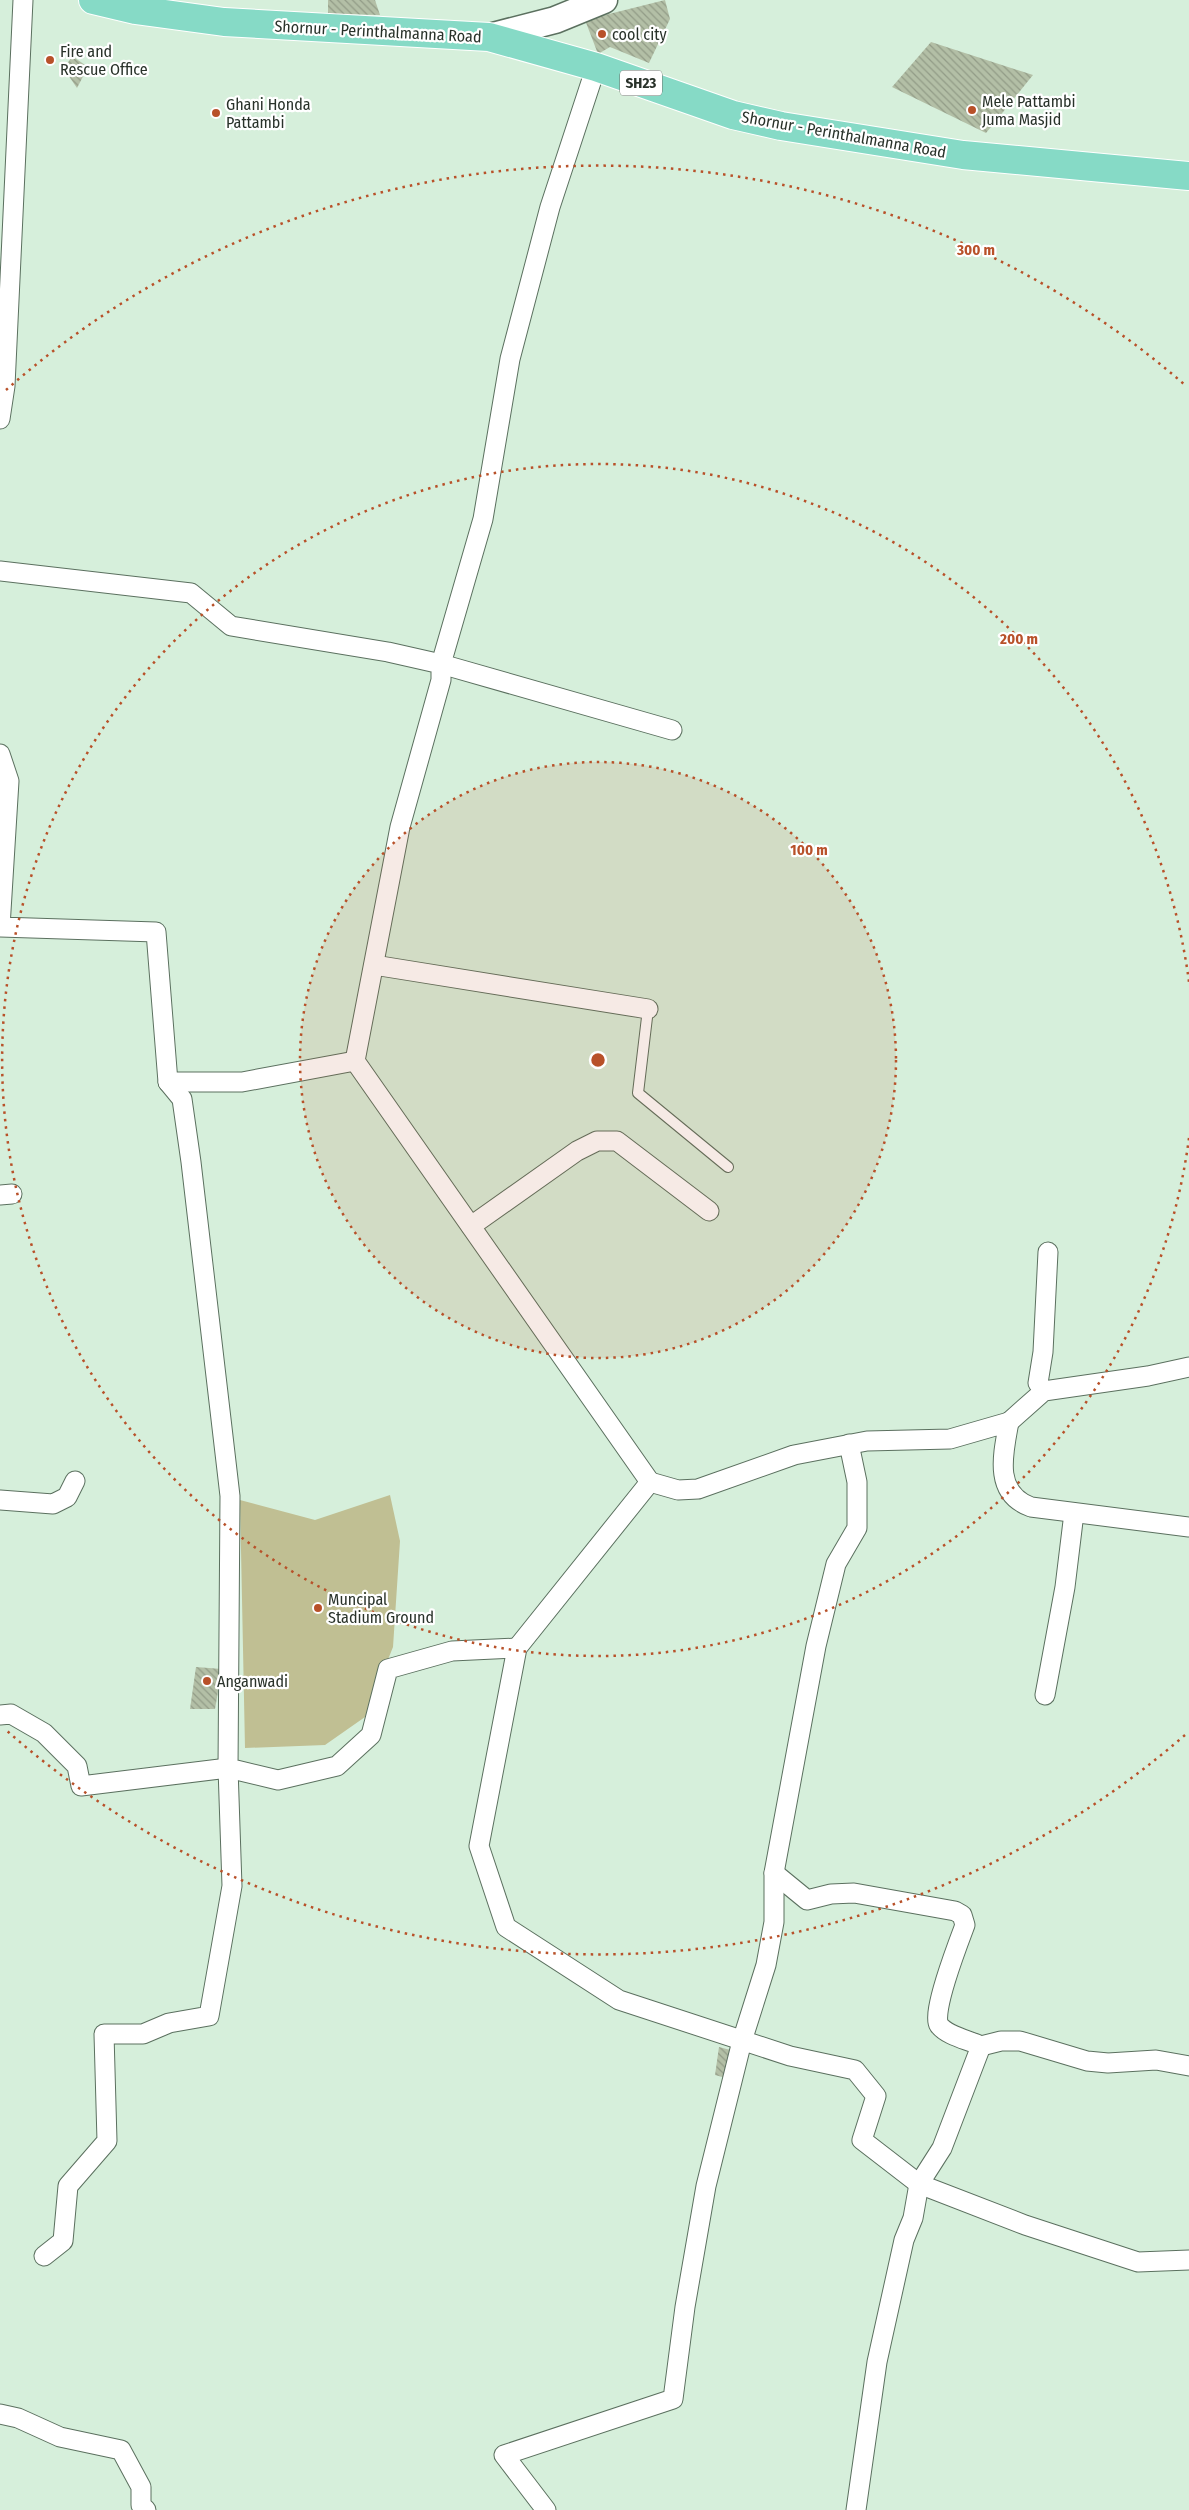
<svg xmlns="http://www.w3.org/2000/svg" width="1189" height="2510" font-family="'Fira Sans Condensed',sans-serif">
<defs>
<pattern id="building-back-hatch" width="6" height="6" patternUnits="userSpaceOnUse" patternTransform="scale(1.25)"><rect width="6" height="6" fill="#b3bfa6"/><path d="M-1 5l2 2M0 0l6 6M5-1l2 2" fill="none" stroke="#929c87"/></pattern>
</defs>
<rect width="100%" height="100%" fill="#d6efdb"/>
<polygon fill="#c0bf93" points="390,1495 400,1541 393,1647 365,1717 325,1745 245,1748 240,1500 315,1520"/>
<g fill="url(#building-back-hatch)">
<polygon points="328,0 375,0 380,15 328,14"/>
<polygon points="665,0 670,19 649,63 610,47 598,54 585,20"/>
<polygon points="931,42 1033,75 986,133 892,87"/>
<polygon points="72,56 88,67 77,88 64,69"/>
<polygon points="196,1667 222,1669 215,1709 190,1709"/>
<polygon points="719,2047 734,2051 726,2078 715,2075"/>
</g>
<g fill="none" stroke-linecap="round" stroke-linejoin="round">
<defs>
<polyline id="service" points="648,1009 638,1093 728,1167"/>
<g id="minor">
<polyline points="596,67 550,207 510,359 483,519 441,664 672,730"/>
<polyline points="0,419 5,386 23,0"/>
<polyline points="0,571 191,593 231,626 388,652 441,664 441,680 400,827 355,1061 650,1482 517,1648 479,1846 506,1927 619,2000 790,2056 855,2070 876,2096 862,2140 919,2184 1025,2225 1138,2262 1189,2260"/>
<polyline points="0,754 9,781 0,927 156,932 168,1082 182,1099 191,1162 230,1496 228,1768 278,1780 337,1766 371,1735 388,1669 452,1651 517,1648"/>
<polyline points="374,965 648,1009"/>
<polyline points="168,1082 242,1082 355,1061"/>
<polyline points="0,1195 12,1194"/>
<polyline points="471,1226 577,1151 597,1141 617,1141 709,1211"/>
<polyline points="1044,1391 1038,1383 1043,1352 1048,1252"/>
<polyline points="1009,1422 1044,1391 1148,1376 1189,1367"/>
<path d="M650,1482L678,1490L698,1489L794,1455L867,1441L950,1439L1009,1422C1003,1454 993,1493 1031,1507L1189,1527"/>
<polyline points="0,1500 53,1504 67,1497 75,1481"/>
<polyline points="1045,1695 1065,1587 1074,1513"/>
<polyline points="0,1715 11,1714 44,1733 77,1766 81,1786 228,1768 232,1886 209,2016 169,2023 143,2034 104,2034 107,2141 68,2186 63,2241 44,2256"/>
<path d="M774,1873L807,1900L831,1894L854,1893L955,1911L962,1915L965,1925C959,1941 931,2013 939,2025C947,2036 969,2040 981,2046L942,2148L919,2184L913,2218L904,2240L877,2362L856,2510"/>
<polyline points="981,2046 1001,2041 1020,2041 1087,2061 1108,2063 1156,2060 1189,2066"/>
<polyline points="0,2414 18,2418 60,2437 121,2450 141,2487 141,2505 146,2510"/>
<polyline points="546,2510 504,2455 673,2399 685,2307 706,2186 742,2041 766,1965 774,1922 774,1873 816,1646 836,1564 857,1528 857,1482 849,1444"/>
</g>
<polyline id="secondary" points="489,37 555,20 604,0"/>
<polyline id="primary" points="93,0 135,10 224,22 489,37 596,67 733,115 781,126 963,155 1189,176"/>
</defs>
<use href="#service" stroke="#5b705f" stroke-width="12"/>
<use href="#minor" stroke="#5b705f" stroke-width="21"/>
<use href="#secondary" stroke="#5b705f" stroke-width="29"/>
<use href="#primary" stroke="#fff" stroke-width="30"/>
<use href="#service" stroke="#fff" stroke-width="10"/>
<use href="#minor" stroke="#fff" stroke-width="19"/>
<use href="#secondary" stroke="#fff" stroke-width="26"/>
<use href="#primary" stroke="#86dac6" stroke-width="28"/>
</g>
<circle cx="598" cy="1060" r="298" fill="#b85129" fill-opacity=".12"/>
<g fill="none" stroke="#b85129" stroke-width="2.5" stroke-dasharray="2.5 5">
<circle cx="598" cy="1060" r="298"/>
<path d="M1189 1138A596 596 0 1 1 1189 982"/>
<path d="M1185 1735A894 894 0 0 1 6 1730M6 390A894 894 0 0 1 1185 385"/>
</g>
<g fill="#b85129" stroke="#fff" stroke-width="2">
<circle cx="602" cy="34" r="5"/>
<circle cx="50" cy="60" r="5"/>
<circle cx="972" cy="110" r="5"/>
<circle cx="216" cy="113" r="5"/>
<circle cx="318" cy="1608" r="5"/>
<circle cx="207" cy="1681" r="5"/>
</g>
<g text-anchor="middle" stroke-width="4.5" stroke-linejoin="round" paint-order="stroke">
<rect fill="#fff" stroke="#69706a" stroke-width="1" x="620" y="70.5" width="42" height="25" rx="4"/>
<g font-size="15" font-weight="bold" fill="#29322a">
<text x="641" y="88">SH23</text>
</g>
<g font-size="16" fill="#29322a" stroke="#fff">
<text transform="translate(378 31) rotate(3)" y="6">Shornur - Perinthalmanna Road</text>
<text transform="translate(844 134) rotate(10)" y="6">Shornur - Perinthalmanna Road</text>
</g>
<g font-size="16" fill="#29322a" stroke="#fff" text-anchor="start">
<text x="612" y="40">cool city</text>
<text x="60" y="57">Fire and<tspan x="60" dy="18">Rescue Office</tspan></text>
<text x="982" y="107">Mele Pattambi<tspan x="982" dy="18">Juma Masjid</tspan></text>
<text x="226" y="110">Ghani Honda<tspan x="226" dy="18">Pattambi</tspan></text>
<text x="328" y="1605">Muncipal<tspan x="328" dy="18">Stadium Ground</tspan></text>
<text x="217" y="1687">Anganwadi</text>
</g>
</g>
<circle cx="598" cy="1060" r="8" fill="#b85129" stroke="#fff" stroke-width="2.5"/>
<g font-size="15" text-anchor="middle" font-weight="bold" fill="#b85129" stroke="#fff" stroke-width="4.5" stroke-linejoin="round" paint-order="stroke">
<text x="976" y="255">300 m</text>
<text x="1019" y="644">200 m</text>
<text x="809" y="855">100 m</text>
</g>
</svg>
